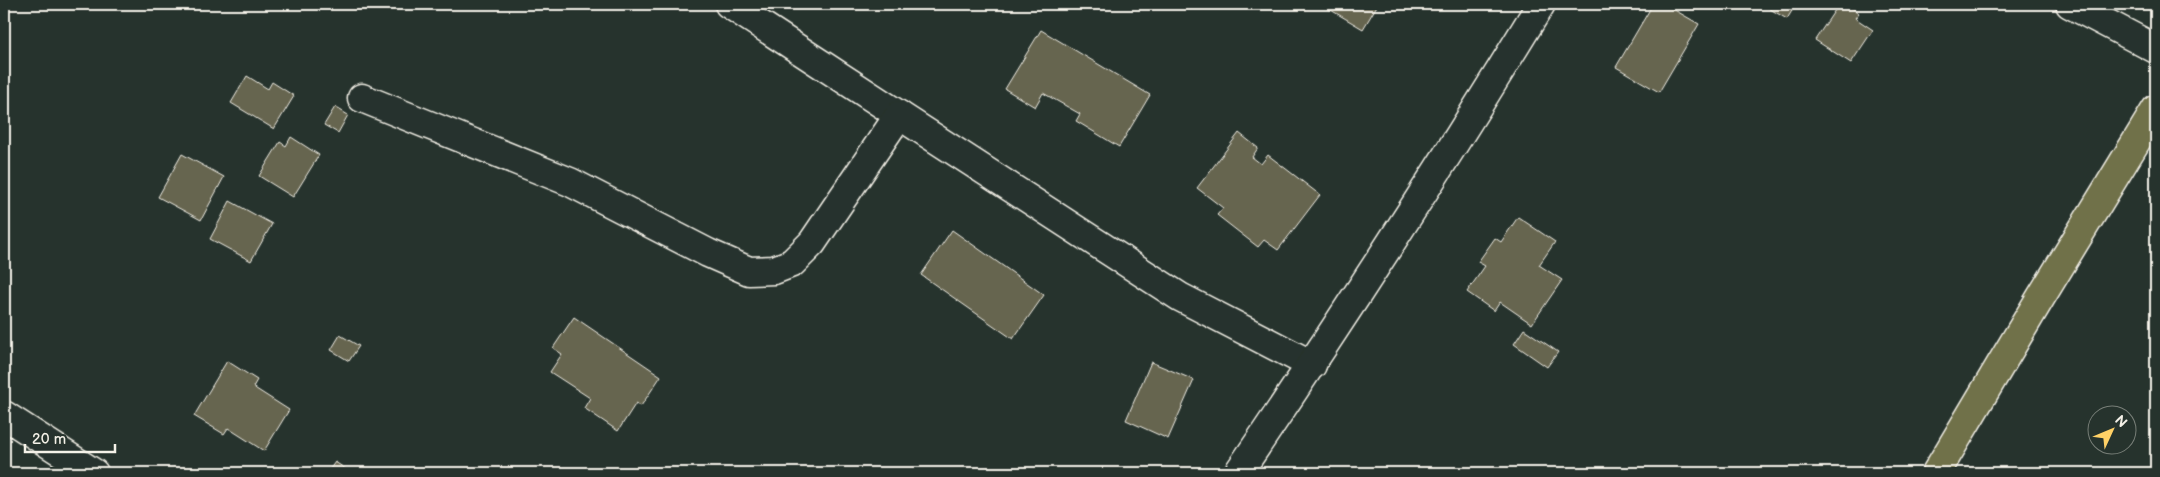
<svg xmlns="http://www.w3.org/2000/svg" width="2160" height="477" font-family="'Balsamiq Sans',sans-serif">
<rect width="100%" height="100%" fill="#26332d"/>
<filter id="ink" filterUnits="userSpaceOnUse"><feTurbulence type="fractalNoise" baseFrequency=".02" numOctaves="2"/><feDisplacementMap in="SourceGraphic" scale="10" xChannelSelector="R" yChannelSelector="G"/><feConvolveMatrix kernelMatrix="1 2 1 2 8 2 1 2 1" color-interpolation-filters="sRGB"/></filter>
<g filter="url(#ink)">
<g fill="#666550" stroke="#f4f1e8">
<polygon points="1325,4 1378,4 1363,29 1324,6"/>
<polygon points="1653,4 1664,4 1699,24 1659,92 1616,67"/>
<polygon points="1773,4 1796,4 1787,19 1770,9"/>
<polygon points="1839,4 1846,4 1859,13 1855,18 1873,30 1851,63 1815,40"/>
<polygon points="1041,30 1150,95 1119,147 1076,121 1080,114 1043,93 1035,107 1005,89"/>
<polygon points="247,76 268,89 272,82 294,96 274,129 231,103"/>
<polygon points="335,107 348,115 338,133 324,125"/>
<polygon points="1239,133 1258,148 1252,157 1261,164 1268,155 1320,195 1278,250 1264,240 1258,247 1217,215 1223,208 1197,188"/>
<polygon points="291,137 319,155 293,197 259,176 280,142 286,146"/>
<polygon points="182,154 224,177 201,220 158,197"/>
<polygon points="230,201 272,224 251,261 210,239"/>
<polygon points="1518,217 1555,242 1539,265 1562,280 1532,324 1500,302 1494,311 1467,292 1485,266 1478,262 1495,238 1501,242"/>
<polygon points="952,230 1044,295 1013,339 921,275"/>
<polygon points="574,317 661,376 641,406 636,403 618,431 584,408 590,398 550,372 562,354 553,348"/>
<polygon points="1524,329 1558,352 1547,367 1514,344"/>
<polygon points="340,335 359,346 349,361 331,350"/>
<polygon points="227,361 257,380 253,387 289,410 264,451 228,428 224,434 194,416"/>
<polygon points="1151,362 1194,380 1168,439 1126,420"/>
<polygon points="335,462 352,473 327,473"/>
<polygon points="1645,468 1653,473 1642,473"/>
</g>
<g fill="none" stroke-linecap="round" stroke-linejoin="round">
<defs>
<g id="minor">
<polyline points="729,4 899,115"/>
<polyline points="2070,4 2156,49"/>
<polyline points="362,98 570,182 708,253 749,271 774,270 792,263 812,243 899,115 1180,297 1312,365"/>
<polyline points="4,415 94,473"/>
<path d="M1238,473C1343,319 1444,163 1541,4"/>
</g>
<polyline id="major" points="1936,473 2041,297 2156,109"/>
</defs>
<use href="#minor" stroke="#f4f1e8" stroke-width="31"/>
<use href="#major" stroke="#f4f1e8" stroke-width="31"/>
<use href="#minor" stroke="#26332d" stroke-width="28"/>
<use href="#major" stroke="#6f714a" stroke-width="28"/>
</g>
</g>
<rect width="2160" height="477" fill="none" stroke="#26332d" stroke-width="20"/>
<rect x="10" y="10" width="2140" height="457" fill="none" stroke="#f4f1e8" stroke-width="2" filter="url(#ink)"/>
<g transform="translate(2112 430) rotate(46)"><circle r="24" fill="#26332d" stroke="#787f78"/>
<path d="M0-4L9 19L0 12L-9 19Z" fill="#ffd166"/>
<text y="-8" font-size="14" font-weight="bold" text-anchor="middle" fill="#f4f1e8">N</text>
</g>
<path d="M25 444v8h90v-8" fill="none" stroke="#f4f1e8" stroke-width="2.5"/>
<text x="32" y="444" font-size="15" fill="#f4f1e8" stroke="#26332d" stroke-width="4" paint-order="stroke">20 m</text>
</svg>
